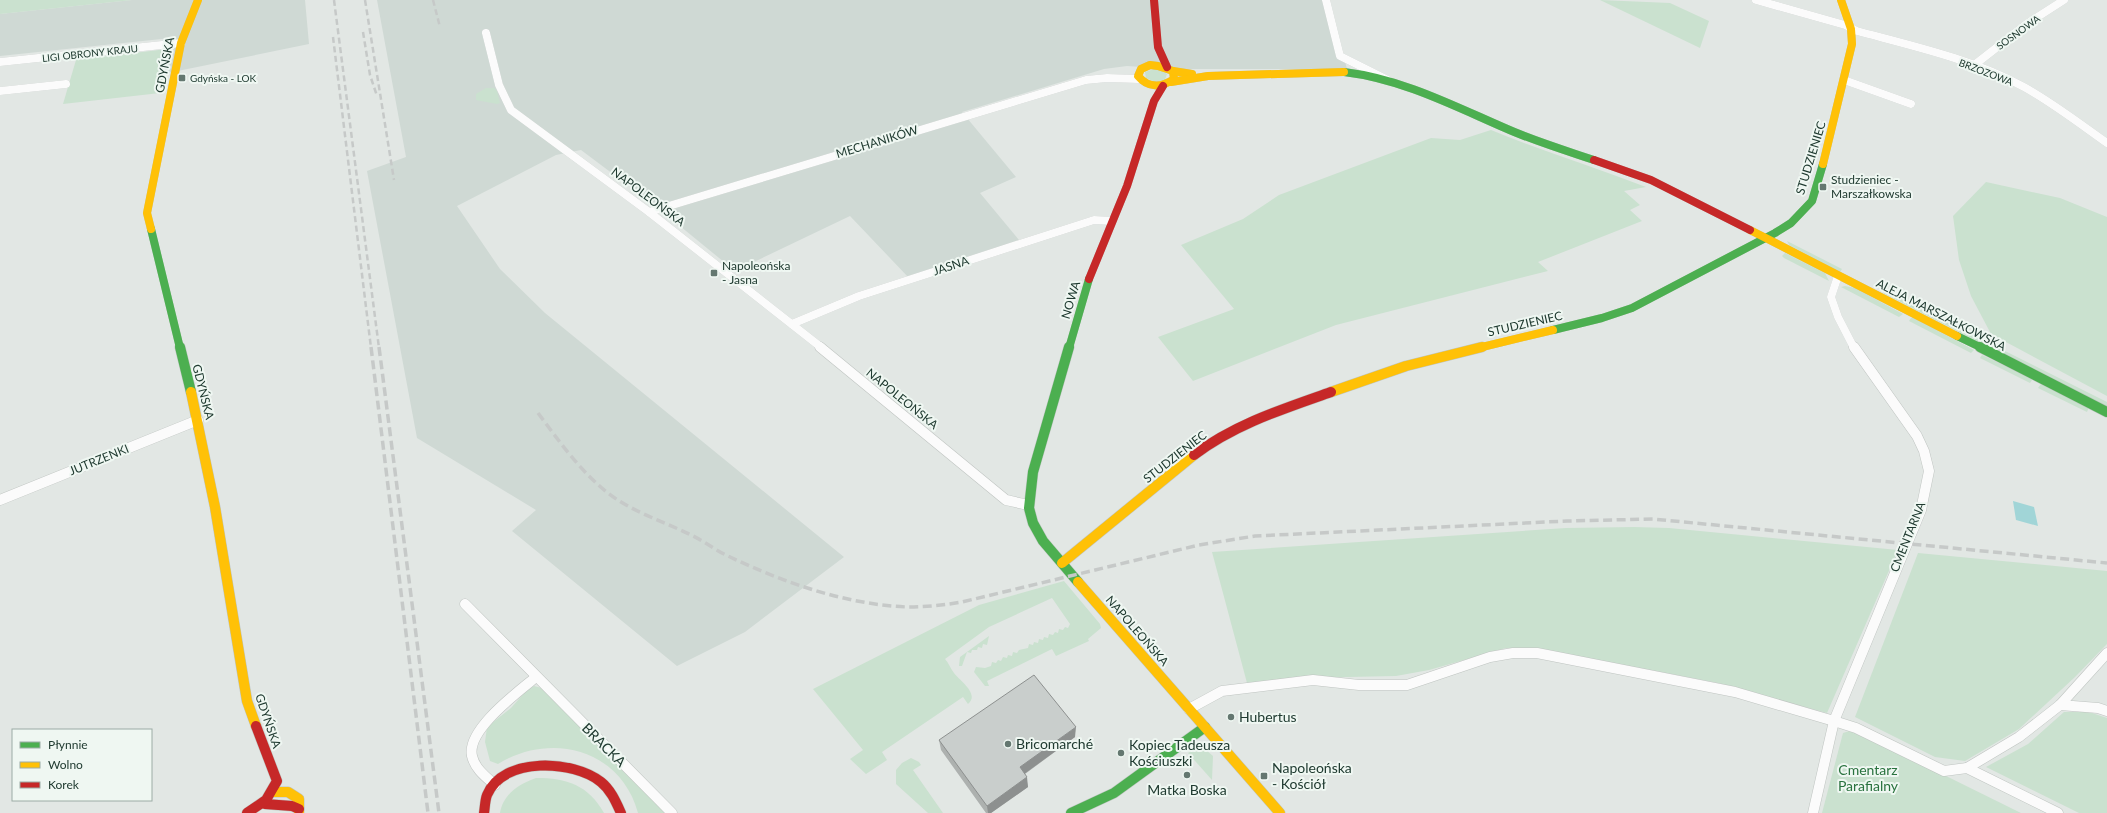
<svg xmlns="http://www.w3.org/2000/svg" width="2107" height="813" font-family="Lato,sans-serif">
<rect width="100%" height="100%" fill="#e2e7e4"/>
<g fill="#cfd9d4">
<polygon points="132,0 305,0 309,44 163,74 171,38 0,56 0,14"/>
<polygon points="377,0 1329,0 1347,69 1173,69 1127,66 1104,69 962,112 1016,177 980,193 1019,240 909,278 850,216 735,271 653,204 581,150 556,155 457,206 500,269 545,313 844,557 745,632 677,666 512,531 536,510 417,438 367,171 406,157"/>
</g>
<g fill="#cae1cf">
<polygon points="0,0 132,0 0,14"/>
<polygon points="1600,0 1670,3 1709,21 1700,48"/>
<polygon points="167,49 160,93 63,104 76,60"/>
<polygon points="1157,68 1167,74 1165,80 1155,82 1146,78 1145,72"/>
<polygon points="486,88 494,88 497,91 500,103 497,104 476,100 476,94"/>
<path d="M1491,130C1542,151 1595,167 1646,187L1624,191L1640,205L1630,210L1642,221L1538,262L1548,271L1336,325L1193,381L1158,337L1234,309L1181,245L1243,219L1279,195L1431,138L1460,140Z"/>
<polygon points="1986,182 2060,198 2107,217 2107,396 1991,334 1971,296 1959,260 1953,216"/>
<polygon points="1787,241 1842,269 1840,272 1789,245"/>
<polygon points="1785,253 1825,273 1829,281 1784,258 1782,256"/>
<polygon points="1845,286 1855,288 1903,314 1899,317 1841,287"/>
<polygon points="1885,291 2107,402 2107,408 1883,293"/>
<polygon points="1911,318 1914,318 1974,350 1971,353 1909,321"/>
<polygon points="1982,355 2031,378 2032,380 2030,383 1980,358"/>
<polygon points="2041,384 2089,407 2087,412 2038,388"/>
<polygon points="1634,527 1669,528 1898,550 1827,713 1718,683 1619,664 1506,648 1429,670 1396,676 1299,678 1247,683 1212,552 1566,528"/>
<polygon points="1918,553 2107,571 2107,644 2075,677 2019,729 1965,761 1935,757 1855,717"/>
<path d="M1064,581L1100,624L1101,628L1088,639L1089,641L1056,656L1052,649L987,681L989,686H985L974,672L976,667L985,668L991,666L992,662L996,663L998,660L1001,661L1003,657L1007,658L1008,655L1012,656L1013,652L1017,653L1019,650L1028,648L1029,644L1033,645L1034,642L1038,643L1039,639L1043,640L1044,637L1048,638L1049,634L1053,635L1055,632L1058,633L1059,629L1063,630L1065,627L1068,628L1070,624L1052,598L989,627L945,659C949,663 950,668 954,673C960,681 980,694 968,704L963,697L882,752L887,760L866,774L850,759L863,750L813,689L979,605Z"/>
<polygon points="989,636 987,645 983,644 982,648 978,647 977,650 972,650 971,653 967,652 962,666 959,666 960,657"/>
<path d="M534,686L542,688L666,813H638C621,750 552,731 498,764L490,761L485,742L487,727L511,708L526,691Z"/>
<polygon points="2064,712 2089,712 2107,718 2107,813 2079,813 1986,767 2028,744"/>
<polygon points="1853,730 2021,813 1822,813 1843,733"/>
<polygon points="1195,749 1206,750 1213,756 1212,780 1188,753"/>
<polygon points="911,758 919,762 921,765 913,770 943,813 928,813 896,784 896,770 902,763"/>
<path d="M536,778C567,778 588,785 604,813H500C503,794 519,784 536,778Z"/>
</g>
<polygon fill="#a1d5d7" points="2013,501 2034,507 2038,526 2016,520"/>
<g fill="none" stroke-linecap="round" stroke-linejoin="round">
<defs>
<g id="street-far1">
<polyline points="1326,0 1340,56 1388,80"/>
<path d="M1756,0L1845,25L1857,31C1913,46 1972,59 2024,87C2053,103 2080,124 2107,143"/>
<polyline points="486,33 499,85 511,110 649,212 822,348"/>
<polyline points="0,62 181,43"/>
<polyline points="1973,66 2028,23 2064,0"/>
<polyline points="1844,80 1911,104"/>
<polyline points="0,91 66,84"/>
<polyline points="649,212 1086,80 1107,78 1138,79"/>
<polyline points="1838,276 1831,297 1838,317 1854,348"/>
<polyline points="792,324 859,296 1094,220 1112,221"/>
</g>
<g id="street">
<polyline points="820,347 1006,500 1028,505"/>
<polyline points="0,500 198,420"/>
<polyline points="465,604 672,813"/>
<polyline points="2060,705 2098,708 2107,711"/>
<polyline points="1189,709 1222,691 1313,680 1359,685 1407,685 1490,657 1513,653 1537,653 1735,692 1834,721 1856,728 1944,771 1967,768 2058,813"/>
<polyline points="1967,768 2019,737 2060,705 2107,653"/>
<path d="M495,785C486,777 475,769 472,756C466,730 518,692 536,677"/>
<polyline points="1813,813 1834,721 1921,510 1929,471 1924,451 1917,436 1854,347"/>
</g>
<g id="fast-far1">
<path d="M1344,72C1402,79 1452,105 1505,128C1534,141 1564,150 1594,160"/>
<polyline points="151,229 180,348"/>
<polyline points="1553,330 1602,318 1632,308 1775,233 1791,223 1812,201 1823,164"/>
<polyline points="1957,336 1982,348"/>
<polyline points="1069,348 1089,279"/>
</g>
<g id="fast">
<polyline points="180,347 191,392"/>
<polyline points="1069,347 1033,472 1029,508 1033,523 1043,541 1078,582"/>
<polyline points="1980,347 2107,412"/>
<polyline points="1071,813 1114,793 1205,727"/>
</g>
<g id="slow-far1">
<path d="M1150,65L1158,66L1173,71L1174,79C1161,88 1148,88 1138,76L1141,69Z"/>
<polyline points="1173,71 1192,74"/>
<polyline points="1171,82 1208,76 1344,72"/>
<polyline points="1823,164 1852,44 1851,29 1841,0"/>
<polyline points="151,229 147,213 181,43 198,0"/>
<polyline points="1750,230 1957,336"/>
<polyline points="1478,348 1553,330"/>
</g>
<g id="slow">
<polyline points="191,392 215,507 247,701 256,726"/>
<polyline points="1331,392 1406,366 1482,347"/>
<polyline points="1062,563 1194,455"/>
<polyline points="1078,582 1280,813"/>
<polyline points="274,792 288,792 299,799 299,813"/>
</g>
<g id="jam-far1">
<polyline points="1154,0 1158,47 1167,67"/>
<polyline points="1594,160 1651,180 1750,230"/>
<polyline points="1089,279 1127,186 1154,101 1163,86"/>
</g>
<g id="jam">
<path d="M1194,455C1235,424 1283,409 1331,392"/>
<polyline points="265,804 292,806 299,809"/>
<polyline points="247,813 266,800 277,781 256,726"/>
<path d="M484,813C485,807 485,800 487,795C503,756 574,760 601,782C611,790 616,802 621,813"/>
</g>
</defs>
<use href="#street-far1" stroke="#bfc4c1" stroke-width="8"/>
<use href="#street" stroke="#bfc4c1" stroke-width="11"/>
<use href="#fast-far1" stroke="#bec5c1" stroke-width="8"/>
<use href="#fast" stroke="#bec5c1" stroke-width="11"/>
<use href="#slow-far1" stroke="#bec5c1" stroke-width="8"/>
<use href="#slow" stroke="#bec5c1" stroke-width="11"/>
<use href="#jam-far1" stroke="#bec5c1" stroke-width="8"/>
<use href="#jam" stroke="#bec5c1" stroke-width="11"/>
<use href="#street-far1" stroke="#fbfbfb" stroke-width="8"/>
<use href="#street" stroke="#fbfbfb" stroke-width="10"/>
<use href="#fast-far1" stroke="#4caf50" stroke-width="8"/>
<use href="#fast" stroke="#4caf50" stroke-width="10"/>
<use href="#slow-far1" stroke="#ffc107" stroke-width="8"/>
<use href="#slow" stroke="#ffc107" stroke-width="10"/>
<use href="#jam-far1" stroke="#c62828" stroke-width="8"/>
<use href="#jam" stroke="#c62828" stroke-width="10"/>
<g stroke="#c6c9c8" stroke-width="2.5" stroke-dasharray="6 3.5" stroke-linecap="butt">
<polyline points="334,0 379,348"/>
<polyline points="365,0 394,180"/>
<polyline points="433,0 440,27"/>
<polyline points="363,32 370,75 377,96"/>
<polyline points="333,37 371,348"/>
</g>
<g stroke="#c6c9c8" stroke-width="3.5" stroke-dasharray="9 4.5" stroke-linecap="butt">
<polyline points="371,347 428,813"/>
<polyline points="379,347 439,813"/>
<path d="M538,413C559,441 580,471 608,493C632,512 663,521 691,535C704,541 715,550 728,556C782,582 847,605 908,607C926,607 944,605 962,602L1199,545L1255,536L1567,521L1653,519L2107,563"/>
</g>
</g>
<polygon fill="#adb1af" points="1075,737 1025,774 1028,787 991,813 986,813 941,750 939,740"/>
<g fill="#8d908f">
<polygon points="1076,727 1075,737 1020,777 1020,767"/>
<polygon points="1027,777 1028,787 991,813 988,813 987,806"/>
</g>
<polygon fill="#c9cecc" stroke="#8d908f" points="1034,675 1076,727 1020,767 1027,777 987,806 939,740"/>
<g fill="#647770" stroke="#eff7f2" stroke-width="1.5">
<rect x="178" y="74" width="8" height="8" rx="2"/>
<rect x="1819" y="183" width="8" height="8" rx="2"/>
<rect x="710" y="269" width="8" height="8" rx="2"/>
<circle cx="1231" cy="717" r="4"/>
<circle cx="1008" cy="744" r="4"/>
<circle cx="1121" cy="753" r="4"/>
<circle cx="1187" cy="775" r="4"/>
<rect x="1260" y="772" width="8" height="8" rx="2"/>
</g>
<g text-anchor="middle" stroke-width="4" stroke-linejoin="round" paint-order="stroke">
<g font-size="10" fill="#203b31" stroke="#eff7f2">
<text transform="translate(2018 32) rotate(-36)" y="4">SOSNOWA</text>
<text transform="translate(90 53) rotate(-6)" y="4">LIGI OBRONY KRAJU</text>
<text transform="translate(1986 72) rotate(21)" y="4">BRZOZOWA</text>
</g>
<g font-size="10" fill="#203b31" stroke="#eff7f2" text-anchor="start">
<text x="190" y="82">Gdyńska - LOK</text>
</g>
<g font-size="12" fill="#203b31" stroke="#eff7f2">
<text transform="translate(165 65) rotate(-79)" y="4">GDYŃSKA</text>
<text transform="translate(877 142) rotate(-17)" y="4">MECHANIKÓW</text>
<text transform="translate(1811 158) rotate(-73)" y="4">STUDZIENIEC</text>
<text transform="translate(648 197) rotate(37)" y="4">NAPOLEOŃSKA</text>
<text transform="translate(951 266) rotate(-18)" y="4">JASNA</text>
<text transform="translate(1071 300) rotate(-73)" y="4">NOWA</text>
<text transform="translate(1941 315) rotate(27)" y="4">ALEJA MARSZAŁKOWSKA</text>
<text transform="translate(1525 324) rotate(-13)" y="4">STUDZIENIEC</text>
<text transform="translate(203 392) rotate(76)" y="4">GDYŃSKA</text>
<text transform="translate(902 399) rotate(39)" y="4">NAPOLEOŃSKA</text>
<text transform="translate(1175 457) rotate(-38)" y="4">STUDZIENIEC</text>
<text transform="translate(99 460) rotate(-22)" y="4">JUTRZENKI</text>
<text transform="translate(1908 537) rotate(-68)" y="4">CMENTARNA</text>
<text transform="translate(1137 631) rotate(49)" y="4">NAPOLEOŃSKA</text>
<text transform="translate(268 721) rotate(71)" y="4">GDYŃSKA</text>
</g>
<g font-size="12" fill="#203b31" stroke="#eff7f2" text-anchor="start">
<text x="1831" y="184">Studzieniec -<tspan x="1831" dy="14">Marszałkowska</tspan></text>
<text x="722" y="270">Napoleońska<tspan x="722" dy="14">- Jasna</tspan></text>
</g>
<g font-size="14" fill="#203b31" stroke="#eff7f2" text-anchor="start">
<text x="1239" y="722">Hubertus</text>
<text x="1016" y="749">Bricomarché</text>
<text x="1129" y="750">Kopiec Tadeusza<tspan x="1129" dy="16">Kościuszki</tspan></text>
<text x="1272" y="773">Napoleońska<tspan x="1272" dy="16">- Kościół</tspan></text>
<text x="1187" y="795" text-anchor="middle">Matka Boska</text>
</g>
<g font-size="14" fill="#203b31" stroke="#eff7f2">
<text transform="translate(604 745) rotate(45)" y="5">BRACKA</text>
</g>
<g font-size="14" fill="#29723e" stroke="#eff7f2">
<text x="1868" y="775">Cmentarz<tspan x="1868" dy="16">Parafialny</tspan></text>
</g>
</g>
<rect x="12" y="729" width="140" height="72" fill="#eff7f2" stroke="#9caca5"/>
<rect x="20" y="742" width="20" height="6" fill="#4caf50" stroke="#9caca5"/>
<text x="48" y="749" font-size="12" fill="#203b31">Płynnie</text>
<rect x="20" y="762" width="20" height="6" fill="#ffc107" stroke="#9caca5"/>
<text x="48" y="769" font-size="12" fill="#203b31">Wolno</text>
<rect x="20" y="782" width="20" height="6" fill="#c62828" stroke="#9caca5"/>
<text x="48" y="789" font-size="12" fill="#203b31">Korek</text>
</svg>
